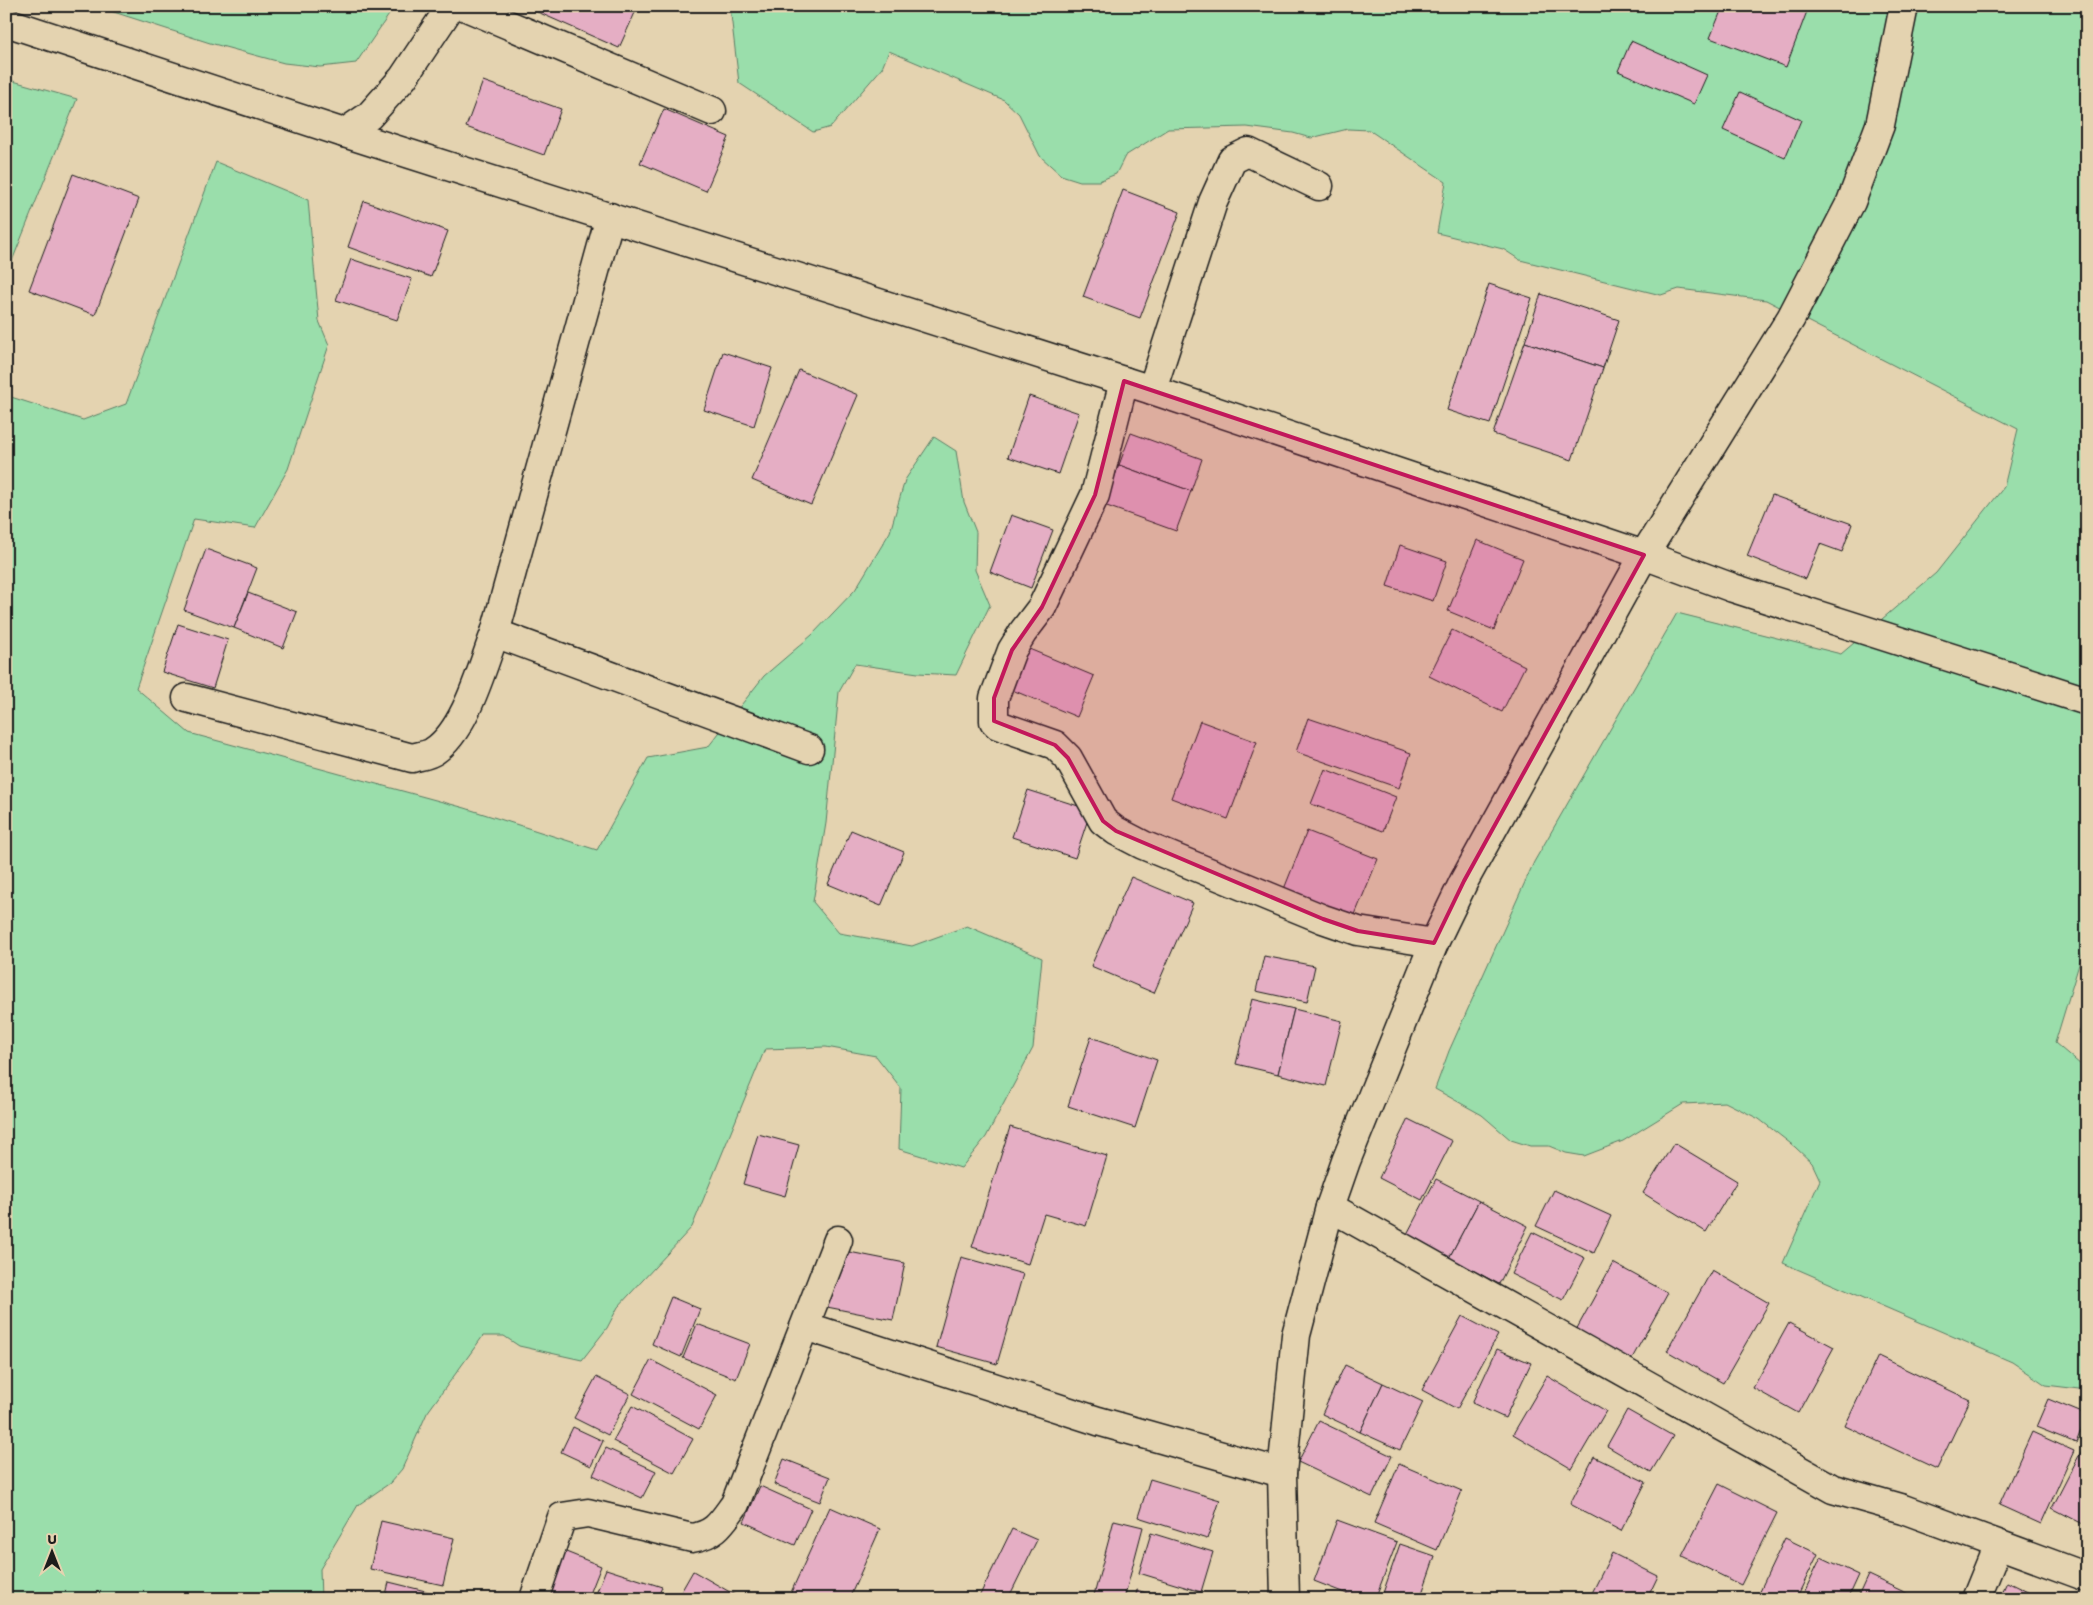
<svg xmlns="http://www.w3.org/2000/svg" width="2093" height="1605" font-family="'Shantell Sans',sans-serif">
<rect width="100%" height="100%" fill="#e4d3b0"/>
<filter id="ink" filterUnits="userSpaceOnUse"><feTurbulence type="fractalNoise" baseFrequency=".02" numOctaves="2"/><feDisplacementMap in="SourceGraphic" scale="10" xChannelSelector="R" yChannelSelector="G"/><feConvolveMatrix kernelMatrix="1 2 1 2 8 2 1 2 1" color-interpolation-filters="sRGB"/></filter>
<g filter="url(#ink)">
<g fill="#9adeab" stroke="#5b7d64">
<polygon points="95,6 395,6 356,63 320,67 284,63 210,43"/>
<polygon points="730,6 2087,6 2087,938 2055,1043 2087,1070 2087,1390 2046,1385 2012,1362 1783,1263 1820,1180 1812,1163 1795,1147 1759,1119 1725,1102 1683,1104 1623,1141 1584,1156 1566,1153 1549,1146 1530,1146 1511,1140 1482,1115 1435,1089 1449,1051 1534,862 1677,613 1841,654 1936,573 2004,487 2018,429 1766,300 1679,289 1661,295 1520,260 1503,249 1437,233 1446,182 1369,130 1348,129 1311,138 1293,133 1247,127 1168,129 1125,156 1116,174 1099,181 1080,181 1061,175 1040,156 1019,114 1004,100 889,51 882,68 831,127 813,132 739,83"/>
<polygon points="6,79 77,99 6,276"/>
<polygon points="216,162 308,200 319,321 329,345 288,469 255,528 194,519 136,688 189,733 465,808 597,850 648,758 708,747 764,676 812,635 855,590 890,532 905,480 934,437 956,451 964,502 976,532 975,570 990,605 956,675 918,673 855,664 839,692 826,823 813,902 839,933 912,946 967,926 1042,958 1033,1048 986,1137 961,1168 899,1149 901,1088 876,1056 826,1047 765,1049 692,1227 618,1307 607,1328 582,1360 519,1346 504,1336 483,1336 427,1413 402,1469 390,1483 358,1505 320,1569 321,1599 6,1599 6,365 11,397 83,420 126,404"/>
</g>
<g fill="#e5aec4" stroke="#1c1c1c">
<polygon points="524,6 638,6 619,48"/>
<polygon points="1723,6 1809,6 1786,67 1710,38"/>
<polygon points="1631,41 1707,75 1694,104 1618,71"/>
<polygon points="483,81 561,109 544,155 466,127"/>
<polygon points="1740,92 1801,120 1785,158 1723,130"/>
<polygon points="664,109 729,137 706,191 640,163"/>
<polygon points="73,174 139,199 95,315 29,290"/>
<polygon points="1123,190 1180,212 1140,318 1083,297"/>
<polygon points="364,201 448,231 431,277 348,247"/>
<polygon points="351,259 412,279 397,320 336,300"/>
<polygon points="1489,284 1532,298 1490,424 1447,410"/>
<polygon points="1541,294 1619,320 1603,368 1525,342"/>
<polygon points="1525,342 1603,368 1572,460 1493,434"/>
<polygon points="723,352 772,368 754,426 704,410"/>
<polygon points="799,370 858,395 811,505 752,480"/>
<polygon points="1029,396 1079,413 1058,474 1008,457"/>
<polygon points="1131,433 1202,459 1191,491 1119,465"/>
<polygon points="1119,465 1191,491 1176,531 1104,505"/>
<polygon points="1772,495 1852,524 1842,552 1820,544 1806,579 1747,556"/>
<polygon points="1011,515 1053,530 1031,588 990,572"/>
<polygon points="1477,540 1523,559 1494,630 1448,611"/>
<polygon points="1400,545 1447,561 1433,601 1387,586"/>
<polygon points="206,549 257,568 234,628 184,610"/>
<polygon points="248,593 297,612 283,648 234,628"/>
<polygon points="178,624 228,640 213,688 162,672"/>
<polygon points="1452,630 1525,666 1502,712 1429,676"/>
<polygon points="1022,646 1094,676 1077,717 1005,687"/>
<polygon points="1308,718 1411,753 1399,788 1296,752"/>
<polygon points="1200,721 1257,742 1228,819 1171,798"/>
<polygon points="1325,769 1396,797 1383,831 1311,804"/>
<polygon points="1028,790 1091,810 1075,858 1012,837"/>
<polygon points="851,830 904,852 881,906 828,884"/>
<polygon points="1307,831 1378,859 1354,917 1284,889"/>
<polygon points="1131,877 1193,903 1154,993 1091,966"/>
<polygon points="1264,956 1315,966 1307,1002 1256,991"/>
<polygon points="1252,999 1294,1009 1278,1074 1236,1064"/>
<polygon points="1294,1009 1342,1021 1326,1086 1278,1074"/>
<polygon points="2087,1013 2087,1035 2079,1033"/>
<polygon points="1091,1037 1157,1060 1135,1128 1068,1106"/>
<polygon points="1408,1119 1452,1141 1422,1200 1379,1178"/>
<polygon points="1010,1127 1107,1156 1086,1226 1044,1214 1028,1264 972,1247"/>
<polygon points="758,1134 799,1145 785,1196 743,1184"/>
<polygon points="1674,1143 1737,1181 1706,1232 1643,1193"/>
<polygon points="1436,1179 1479,1201 1449,1258 1406,1236"/>
<polygon points="1554,1190 1611,1216 1594,1253 1536,1226"/>
<polygon points="1479,1201 1528,1226 1499,1284 1449,1258"/>
<polygon points="1532,1232 1585,1258 1563,1300 1511,1274"/>
<polygon points="839,1250 905,1263 893,1320 827,1307"/>
<polygon points="961,1257 1023,1274 997,1364 936,1347"/>
<polygon points="1613,1263 1668,1293 1630,1362 1575,1332"/>
<polygon points="1712,1270 1769,1303 1723,1383 1667,1351"/>
<polygon points="671,1297 700,1309 681,1357 652,1344"/>
<polygon points="1462,1316 1498,1335 1457,1409 1422,1390"/>
<polygon points="1789,1323 1834,1347 1798,1413 1753,1388"/>
<polygon points="697,1324 750,1344 736,1379 683,1358"/>
<polygon points="1497,1349 1531,1363 1505,1418 1472,1403"/>
<polygon points="1878,1356 1970,1400 1937,1469 1845,1426"/>
<polygon points="651,1360 717,1395 699,1429 633,1394"/>
<polygon points="1345,1365 1383,1383 1360,1432 1322,1414"/>
<polygon points="1547,1376 1606,1411 1572,1469 1513,1434"/>
<polygon points="596,1377 630,1394 608,1435 574,1418"/>
<polygon points="1383,1383 1423,1402 1400,1450 1360,1432"/>
<polygon points="2048,1399 2087,1415 2076,1443 2036,1427"/>
<polygon points="632,1406 693,1439 674,1473 613,1441"/>
<polygon points="1627,1410 1673,1436 1651,1472 1607,1446"/>
<polygon points="1319,1421 1392,1456 1372,1497 1298,1462"/>
<polygon points="573,1427 603,1441 591,1466 561,1452"/>
<polygon points="2032,1432 2074,1451 2041,1524 1999,1505"/>
<polygon points="2084,1446 2087,1448 2087,1526 2052,1508"/>
<polygon points="606,1448 656,1471 642,1498 593,1475"/>
<polygon points="1594,1457 1646,1482 1621,1531 1570,1504"/>
<polygon points="784,1459 830,1477 820,1502 774,1484"/>
<polygon points="1399,1464 1462,1491 1437,1550 1374,1523"/>
<polygon points="1150,1479 1220,1500 1207,1539 1138,1517"/>
<polygon points="1719,1484 1777,1513 1741,1585 1682,1556"/>
<polygon points="760,1486 811,1509 795,1545 744,1522"/>
<polygon points="830,1507 880,1529 849,1599 788,1599"/>
<polygon points="1114,1520 1143,1527 1124,1599 1093,1599"/>
<polygon points="1337,1520 1397,1542 1375,1599 1360,1599 1314,1581"/>
<polygon points="381,1521 454,1538 443,1585 370,1569"/>
<polygon points="1012,1529 1037,1540 1008,1599 978,1599"/>
<polygon points="1151,1533 1213,1552 1201,1592 1139,1573"/>
<polygon points="1785,1538 1818,1554 1796,1599 1756,1599"/>
<polygon points="1400,1544 1435,1556 1420,1599 1381,1599"/>
<polygon points="561,1550 601,1566 588,1599 543,1599"/>
<polygon points="1612,1553 1658,1576 1647,1599 1590,1597"/>
<polygon points="1821,1557 1859,1575 1848,1599 1801,1599"/>
<polygon points="606,1569 662,1587 657,1599 594,1599"/>
<polygon points="693,1571 742,1599 677,1599"/>
<polygon points="1868,1575 1919,1599 1857,1599"/>
<polygon points="389,1582 458,1599 385,1599"/>
<polygon points="2007,1582 2042,1599 1999,1599"/>
<polygon points="1137,1590 1164,1599 1135,1599"/>
</g>
<g fill="none" stroke-linecap="round" stroke-linejoin="round">
<defs>
<g id="minor">
<polyline points="464,6 712,111"/>
<polyline points="344,133 1152,390 1644,555 1733,588 2087,701"/>
<polyline points="1124,381 1095,495 1042,607 1023,632 1012,650 994,698 994,721 998,725 1055,745 1068,758 1103,821 1116,831 1143,845 1323,919 1358,931 1434,943"/>
<polyline points="1152,390 1213,202 1232,160 1248,152 1319,186"/>
<polyline points="495,633 809,749"/>
<path d="M187,698L412,758C419,756 429,755 434,751C466,730 482,667 495,633L610,217"/>
<polyline points="1330,1207 1833,1489 1903,1509 2087,1577"/>
<polyline points="805,1326 1098,1421 1282,1473"/>
<path d="M534,1599L562,1517L588,1513L692,1538C716,1534 721,1523 735,1504L838,1240"/>
<polyline points="1976,1599 1998,1545"/>
</g>
<g id="major">
<polyline points="6,22 344,133 369,116 403,78 451,6"/>
<polyline points="1285,1599 1282,1473 1296,1335 1330,1207 1346,1161 1434,943 1464,881 1644,555 1791,318 1851,202 1880,125 1904,6"/>
</g>
</defs>
<use href="#minor" stroke="#1c1c1c" stroke-width="31"/>
<use href="#major" stroke="#1c1c1c" stroke-width="31"/>
<use href="#minor" stroke="#e4d3b0" stroke-width="28"/>
<use href="#major" stroke="#e4d3b0" stroke-width="28"/>
</g>
</g>
<path fill="#c2185b" fill-opacity="0.2" stroke="#c2185b" stroke-width="4" stroke-linejoin="round" d="M1124,381L1644,555L1464,881L1434,943L1358,931L1323,919L1116,831L1103,821L1068,758L1055,745L994,721V698L1012,650L1042,607L1095,495Z"/>
<rect width="2093" height="1605" fill="none" stroke="#e4d3b0" stroke-width="25"/>
<rect x="12" y="12" width="2068" height="1580" fill="none" stroke="#1c1c1c" stroke-width="2" filter="url(#ink)"/>
<g transform="translate(52 1552)" stroke="#e4d3b0" stroke-width="4" paint-order="stroke">
<path d="M0-4L9 19L0 12L-9 19Z" fill="#1c1c1c"/>
<text y="-8" font-size="14" font-weight="bold" text-anchor="middle" fill="#1c1c1c">U</text>
</g>
</svg>
